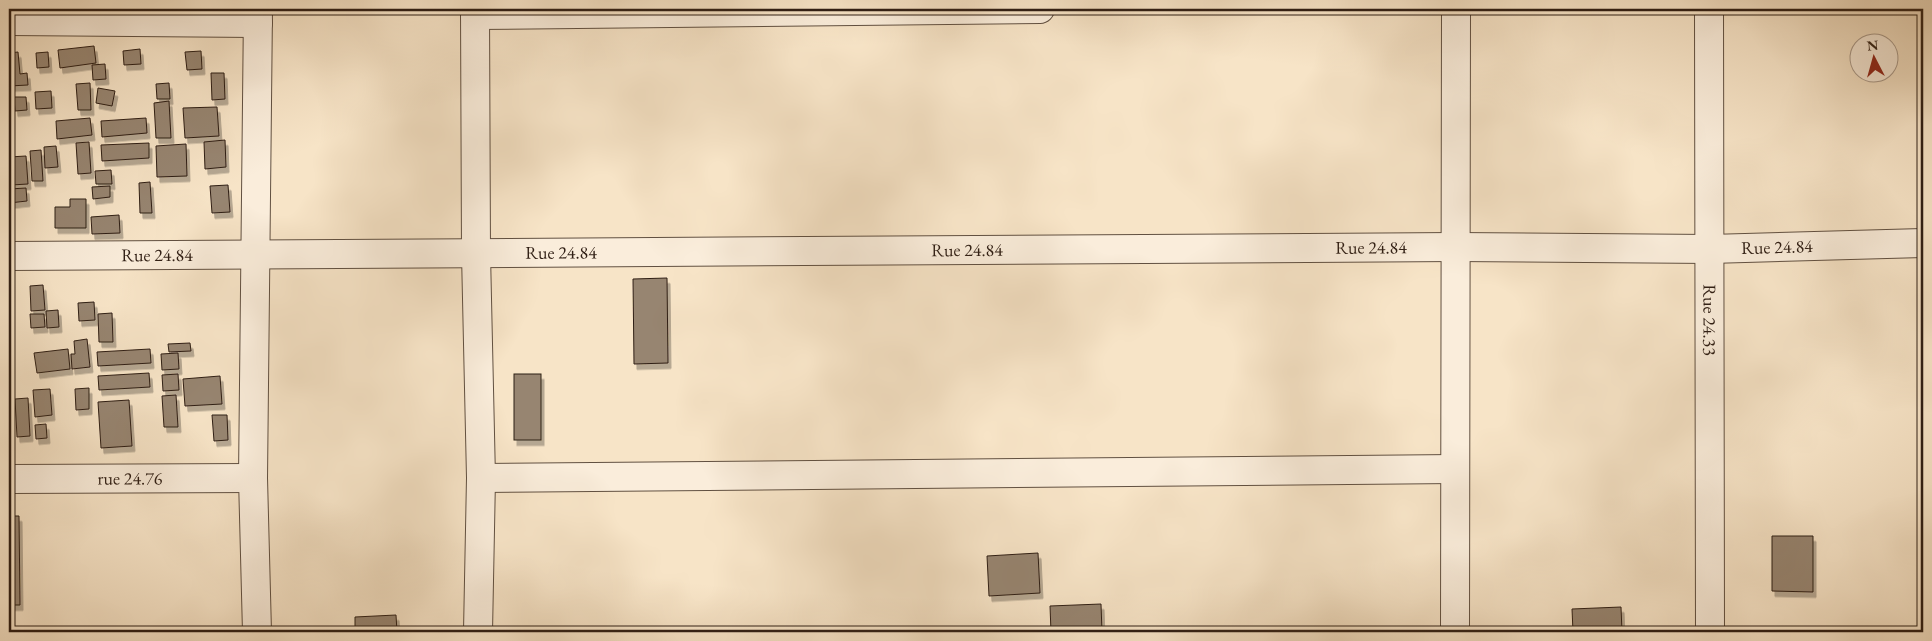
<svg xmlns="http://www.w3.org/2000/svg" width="1932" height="641" font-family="'EB Garamond',serif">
<defs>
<filter id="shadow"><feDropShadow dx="3" dy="5.5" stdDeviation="0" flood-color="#0004"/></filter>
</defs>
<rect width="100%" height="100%" fill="#f7e4c7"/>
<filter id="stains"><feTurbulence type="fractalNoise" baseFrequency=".004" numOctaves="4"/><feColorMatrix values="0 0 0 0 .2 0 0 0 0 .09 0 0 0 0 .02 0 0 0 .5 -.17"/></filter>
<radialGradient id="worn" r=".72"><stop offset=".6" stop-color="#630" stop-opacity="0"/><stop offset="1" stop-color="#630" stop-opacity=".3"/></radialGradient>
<g fill="#978571" stroke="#2f1e14" filter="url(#shadow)">
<polygon points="94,46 96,63 60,68 58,50"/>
<polygon points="140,49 141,64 124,65 123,51"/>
<polygon points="201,51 202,69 187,70 185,52"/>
<polygon points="18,52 20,74 27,73 28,85 9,86 9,53"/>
<polygon points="48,52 49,67 37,68 36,53"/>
<polygon points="105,64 106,79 93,80 92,65"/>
<polygon points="211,73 224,73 225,99 212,100"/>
<polygon points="90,83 91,110 78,110 76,84"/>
<polygon points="169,83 170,99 157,99 156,84"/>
<polygon points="98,88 115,91 112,106 96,103"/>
<polygon points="51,91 52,108 36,109 35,92"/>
<polygon points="14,97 26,97 27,110 15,111"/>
<polygon points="169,101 171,138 156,138 154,103"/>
<polygon points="217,107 219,136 185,138 183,108"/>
<polygon points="90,118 92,135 57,139 56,121"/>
<polygon points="146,118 147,133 102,137 101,121"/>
<polygon points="225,140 226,167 205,169 204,142"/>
<polygon points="89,142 91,173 78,174 76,143"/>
<polygon points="149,143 149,158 102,161 101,145"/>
<polygon points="186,144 187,176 157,177 156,146"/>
<polygon points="56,146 58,167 45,168 44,147"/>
<polygon points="41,150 43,181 32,181 30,151"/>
<polygon points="26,156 28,184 11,185 9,157"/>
<polygon points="111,170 112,184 96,184 95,171"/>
<polygon points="150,182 152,213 140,213 139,183"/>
<polygon points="228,185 230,212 212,213 210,186"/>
<polygon points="110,186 110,197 93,199 92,187"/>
<polygon points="26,188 27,201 9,203 9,189"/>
<polygon points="70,199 86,199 86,228 55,228 55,207 70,207"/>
<polygon points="119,215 120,233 92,234 91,217"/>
<polygon points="667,278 668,363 634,364 633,279"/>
<polygon points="43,285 45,310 31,311 30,286"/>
<polygon points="94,302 95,320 79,321 78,303"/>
<polygon points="58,310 59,327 47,328 46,311"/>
<polygon points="112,313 113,342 99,342 98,314"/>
<polygon points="30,314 44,314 45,327 31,328"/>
<polygon points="87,339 90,367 72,369 71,354 75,354 74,341"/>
<polygon points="190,343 191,351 169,352 168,344"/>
<polygon points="68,349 70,369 37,373 34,353"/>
<polygon points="150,349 151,363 98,366 97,352"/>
<polygon points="178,353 179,369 162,370 161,354"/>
<polygon points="149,373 150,387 99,390 98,376"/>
<polygon points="178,374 179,390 163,391 162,375"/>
<rect x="514" y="374" width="27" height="66"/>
<polygon points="220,376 222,404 185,406 183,379"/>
<polygon points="89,388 89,409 76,410 75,389"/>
<polygon points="50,389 52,415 35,417 33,390"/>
<polygon points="176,395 178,427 164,427 162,396"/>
<polygon points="28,398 30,436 17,437 15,399"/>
<polygon points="129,400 132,446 101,448 98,402"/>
<polygon points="212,415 227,415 228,440 214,441"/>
<polygon points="46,424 47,438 36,439 35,425"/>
<polygon points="9,516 19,516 20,605 9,605"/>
<polygon points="1772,536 1813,536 1813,592 1772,591"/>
<polygon points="1038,553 1040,593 989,596 987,556"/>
<polygon points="1101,604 1102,632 1051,632 1050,606"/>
<polygon points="1621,607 1622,632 1573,632 1572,609"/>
<polygon points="396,615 397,632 355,632 355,617"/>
</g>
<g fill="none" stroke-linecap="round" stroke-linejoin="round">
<defs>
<g id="minor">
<polyline points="475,9 476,254 481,478 478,632"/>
<path id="s1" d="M1709,9L1710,632"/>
<polyline points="475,15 1040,9"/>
<polyline points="9,21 258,23"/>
<path id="s2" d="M9,256L1455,247L1710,249L1923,243"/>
<polyline points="481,478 1455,469"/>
<path id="s3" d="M9,479L253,478"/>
<polyline points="257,632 253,478 258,9"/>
<polyline points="1455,632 1456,9"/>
</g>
</defs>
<use href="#minor" stroke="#615041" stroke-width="30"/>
<use href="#minor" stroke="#faeddb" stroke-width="28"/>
</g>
<g text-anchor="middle" stroke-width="4" stroke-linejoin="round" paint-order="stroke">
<g font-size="18" fill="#2f1e14" stroke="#faeddb">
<text dy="6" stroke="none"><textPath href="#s2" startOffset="1768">Rue 24.84</textPath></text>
<text dy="6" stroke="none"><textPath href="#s2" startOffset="1362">Rue 24.84</textPath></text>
<text dy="6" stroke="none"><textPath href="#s2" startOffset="958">Rue 24.84</textPath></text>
<text dy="6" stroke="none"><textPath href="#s2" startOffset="552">Rue 24.84</textPath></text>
<text dy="6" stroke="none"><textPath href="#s2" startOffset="148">Rue 24.84</textPath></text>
<text dy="6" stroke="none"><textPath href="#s1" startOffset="311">Rue 24.33</textPath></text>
<text dy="6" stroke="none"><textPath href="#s3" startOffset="121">rue 24.76</textPath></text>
</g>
</g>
<rect width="1932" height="641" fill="none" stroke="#f7e4c7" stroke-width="30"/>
<rect x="10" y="10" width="1912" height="621" fill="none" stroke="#2f1e14" stroke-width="2.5"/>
<rect x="15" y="15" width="1902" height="611" fill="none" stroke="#2f1e14"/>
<g transform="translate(1874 58) rotate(354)"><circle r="24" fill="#faeddb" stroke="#a99a8b"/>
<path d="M0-4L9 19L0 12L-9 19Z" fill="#8f2418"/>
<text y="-8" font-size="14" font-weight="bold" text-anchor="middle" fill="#2f1e14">N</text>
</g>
<rect width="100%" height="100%" filter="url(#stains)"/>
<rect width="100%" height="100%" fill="url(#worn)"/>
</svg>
